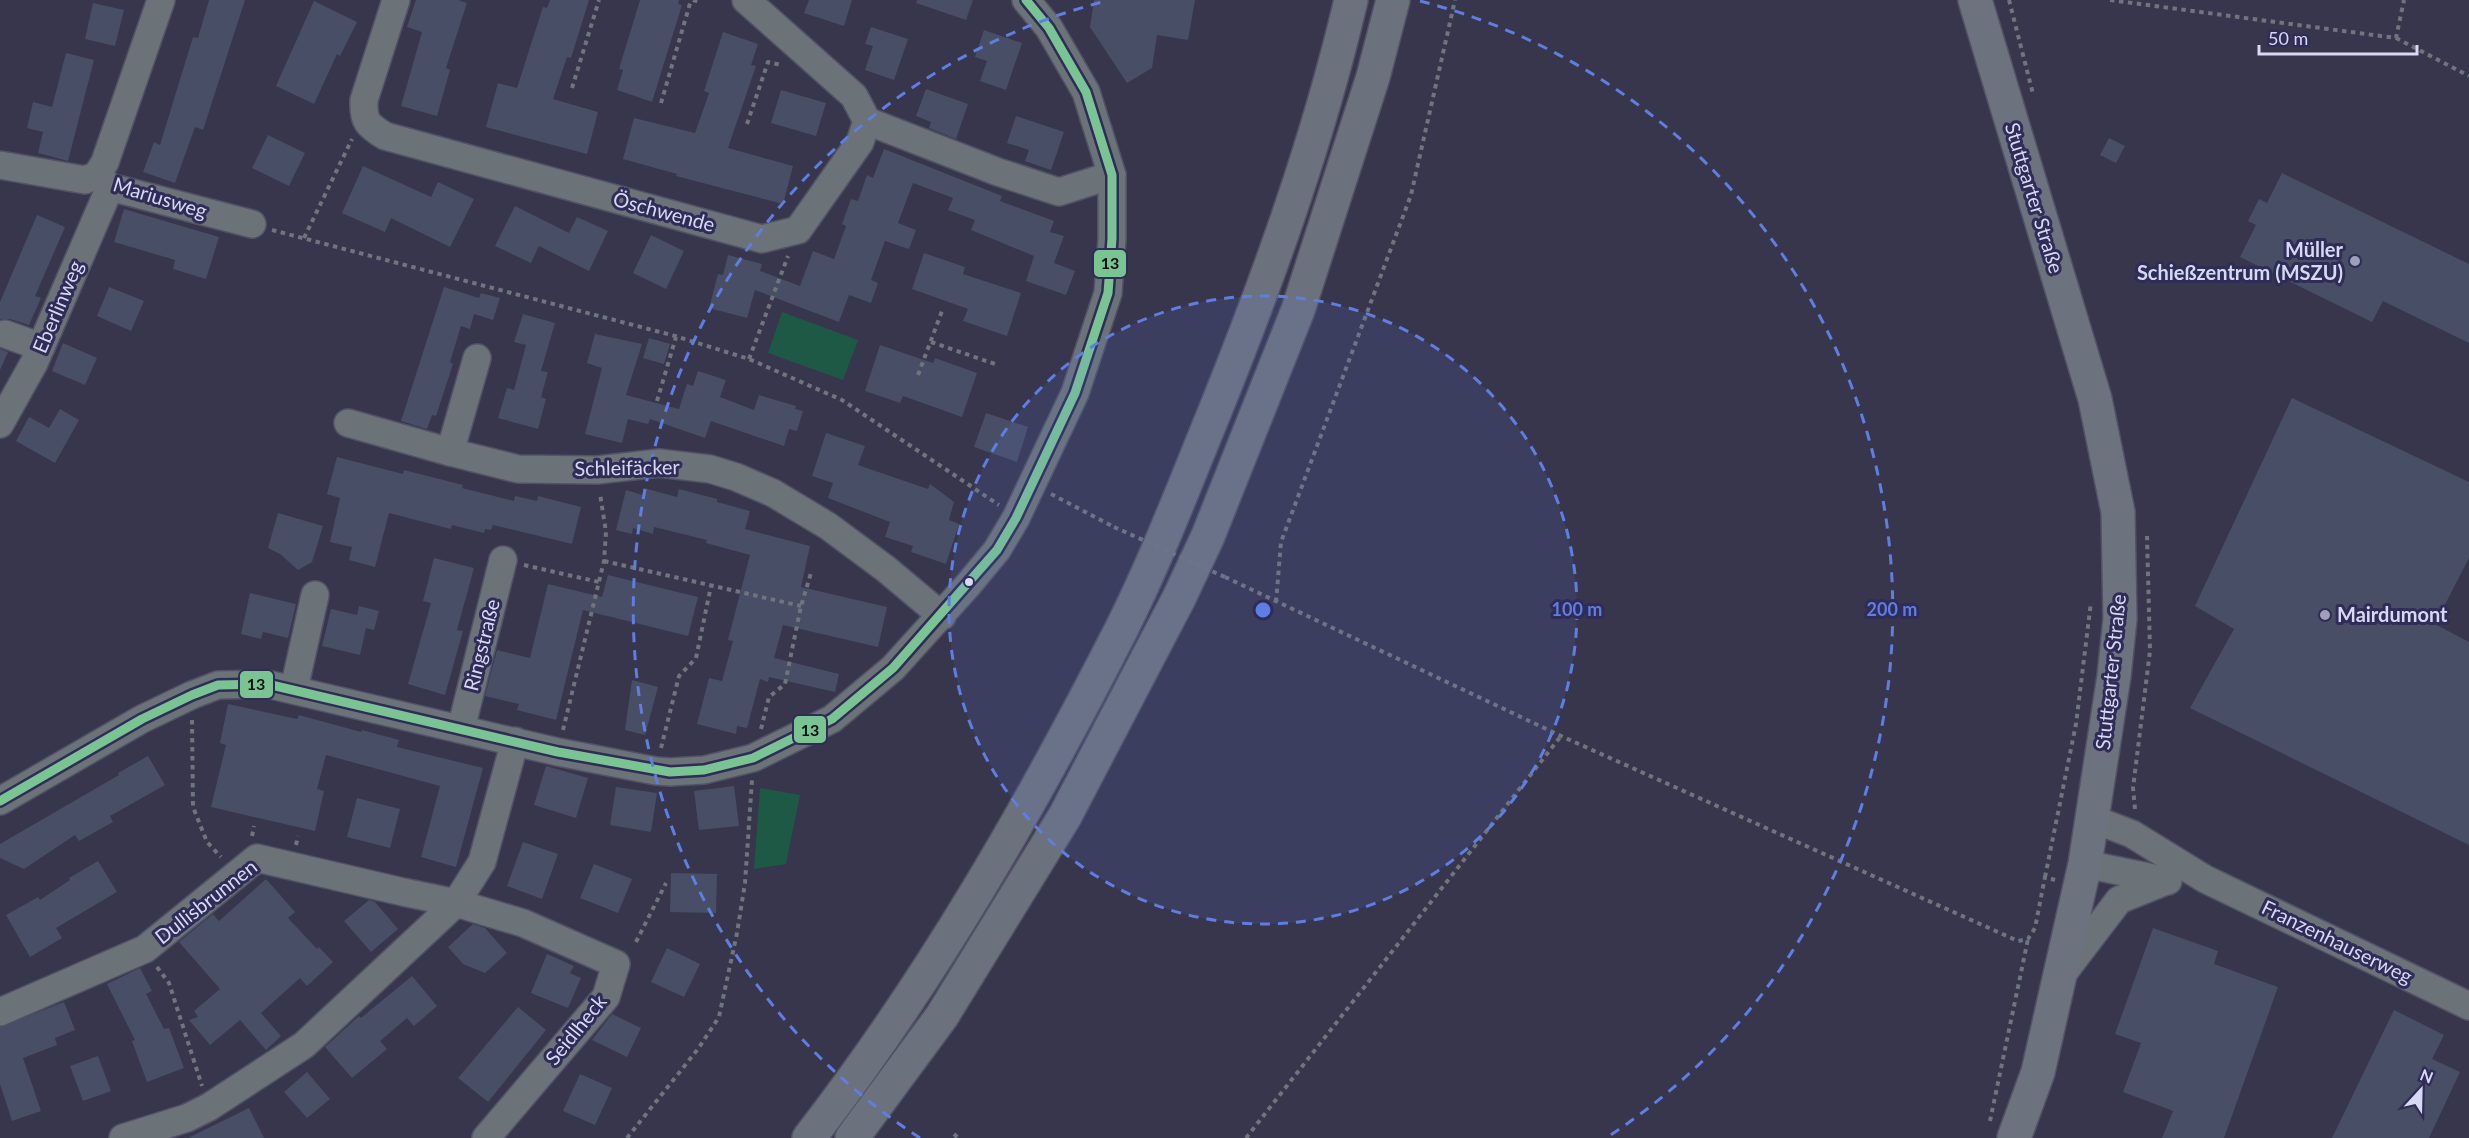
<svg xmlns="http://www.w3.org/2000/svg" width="2469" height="1138" font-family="Lato,sans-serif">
<rect width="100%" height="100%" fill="#37364d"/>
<g fill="#1e5946">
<polygon points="782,312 858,340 843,380 768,353"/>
<polygon points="760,788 800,795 786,864 754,869"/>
</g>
<g fill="#484e65">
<polygon points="209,0 245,0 203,130 195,127 175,183 143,172 154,142 160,145 193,37 198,38"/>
<polygon points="416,0 458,0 467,3 446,68 450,70 437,116 401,106 422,32 407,27"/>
<polygon points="550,0 589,0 571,58 567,57 553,99 598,112 587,154 486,127 498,83 517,88 543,7 547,8"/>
<polygon points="640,0 679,0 678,4 682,5 652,102 617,90 623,70 619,69"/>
<polygon points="809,0 852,0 844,26 804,13"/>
<polygon points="917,0 973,0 966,20 916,3"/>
<polygon points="1094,0 1195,0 1188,40 1157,35 1152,68 1127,83 1090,27"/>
<polygon points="314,1 357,22 340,56 337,54 314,104 276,86"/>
<polygon points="93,3 124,10 115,46 85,39"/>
<polygon points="871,27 908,39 894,80 865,70 873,46 865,44"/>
<polygon points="984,30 1022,43 1006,90 980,81 987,61 975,57"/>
<polygon points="723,32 758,44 751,65 756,66 728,148 793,166 783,204 676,176 677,174 623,159 634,118 695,133 709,93 704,91"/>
<polygon points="66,53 94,60 68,161 38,153 43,132 27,128 33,102 52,107"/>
<polygon points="926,89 968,104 956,139 929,128 931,122 916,116"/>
<polygon points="781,90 826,103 816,136 771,123"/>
<polygon points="1016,116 1064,132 1051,170 1025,161 1029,150 1007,143"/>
<polygon points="268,135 305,153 289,186 252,168"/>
<polygon points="2109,138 2125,146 2116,163 2100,155"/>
<polygon points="884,149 1002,196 1000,201 1054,221 1050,232 1064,236 1054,263 1075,271 1066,295 1026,281 1034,256 971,230 975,220 948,210 953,198 913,183 898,223 916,230 909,249 885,241 871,280 878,283 871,303 849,295 839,322 755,290 747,318 709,308 718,274 723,275 728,255 762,264 760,271 800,286 813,251 834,259 846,226 842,224 851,199 858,201 867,175 873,178"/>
<polygon points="363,166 431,197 438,182 474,199 450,247 391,218 385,232 342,213"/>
<polygon points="2282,173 2469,264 2469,343 2383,301 2372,322 2240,257 2256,225 2248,221 2259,199 2267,203"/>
<polygon points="515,206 569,233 577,217 608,231 589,271 539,246 531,263 495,246"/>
<polygon points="124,209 219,237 206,279 173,269 175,260 114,242"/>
<polygon points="37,215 65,227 35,296 41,298 29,325 10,319 0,319 0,302"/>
<polygon points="651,235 684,251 666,289 633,273"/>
<polygon points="924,253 965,267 963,274 1021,293 1007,336 963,321 968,309 912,289"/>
<polygon points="109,287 144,301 131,331 97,316"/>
<polygon points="444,287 479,298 481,293 500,298 493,320 474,314 470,329 461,326 450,362 453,364 436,416 432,415 427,429 401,421"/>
<polygon points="523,314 555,323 541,371 548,372 541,397 546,399 538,429 498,418 507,388 514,390 526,345 514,342"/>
<polygon points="595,334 642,344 626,395 679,409 687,384 693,386 698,371 726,380 720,397 754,410 759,395 796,406 795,409 803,411 797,431 789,429 784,446 711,421 705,438 650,419 648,424 628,419 622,443 585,434 602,368 587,363"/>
<polygon points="649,338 670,344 664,364 643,358"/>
<polygon points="63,343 97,358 85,385 52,371"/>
<polygon points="880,345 933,363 935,358 977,373 962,417 903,396 900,403 865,391"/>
<polygon points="0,349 8,352 0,370"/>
<polygon points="2292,398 2469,482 2469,558 2435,624 2469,642 2469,845 2190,708 2234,629 2195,606"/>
<polygon points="60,409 79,420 55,463 16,441 29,417 49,428"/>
<polygon points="986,413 1028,427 1017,462 974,447"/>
<polygon points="826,433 865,446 858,465 928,489 930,484 954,502 949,520 959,524 946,564 911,552 913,546 885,537 890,522 828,498 833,483 812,476"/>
<polygon points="337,457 403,474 404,470 463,485 462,488 514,501 515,496 537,501 538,496 581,507 572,544 493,525 491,530 485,529 484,533 452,525 451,529 389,513 375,567 349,560 352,547 330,542 340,498 327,494"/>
<polygon points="644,488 677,497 679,489 717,499 717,502 750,511 745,529 810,546 801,587 887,607 878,647 783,625 774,658 839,674 835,692 769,677 768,682 760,679 747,728 737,726 736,734 697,724 709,678 722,681 733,641 728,640 750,555 706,543 707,540 654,527 653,534 633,528 632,534 616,530 626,490 642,495"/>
<polygon points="278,513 323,526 312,562 298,570 280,554 268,548"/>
<polygon points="434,558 474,568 457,630 463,631 445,695 408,684 431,603 423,601"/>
<polygon points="608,575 698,597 688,636 583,610 556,720 517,710 519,704 485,696 497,650 530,658 548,584 602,597"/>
<polygon points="250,593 296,604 288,638 263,632 261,639 241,634"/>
<polygon points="359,606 379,611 374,630 366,628 360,655 322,646 331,609 357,615"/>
<polygon points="632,680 658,687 645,735 625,730"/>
<polygon points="228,704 297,719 299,715 361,732 362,730 399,740 397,747 483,768 456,867 421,857 440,786 326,755 317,789 324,791 315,831 211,807 226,745 220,743"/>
<polygon points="148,756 165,785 110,816 113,822 79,841 75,835 24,869 0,858 0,844 119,775 118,773"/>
<polygon points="546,766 588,778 576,818 534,805"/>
<polygon points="734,786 739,826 699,830 694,791"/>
<polygon points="616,787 657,793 651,832 610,825"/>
<polygon points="357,798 400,809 390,848 347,837"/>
<polygon points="523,842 558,854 542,899 507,886"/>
<polygon points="98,861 117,892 56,928 62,938 30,957 6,915 38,897 40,900 70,880 69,878"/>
<polygon points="594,864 632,879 618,913 580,898"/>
<polygon points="671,873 717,874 716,913 670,912"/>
<polygon points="266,879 295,912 288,918 317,949 319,947 333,962 307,986 300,978 261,1013 281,1036 266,1050 240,1020 210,1045 189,1020 198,1017 194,1011 220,989 179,942 213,914 219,921"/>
<polygon points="369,900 375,902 398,929 371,952 344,921"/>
<polygon points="473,924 485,928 507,953 485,973 463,964 448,947"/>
<polygon points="2153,928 2218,951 2214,964 2278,987 2224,1138 2162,1138 2173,1111 2123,1092 2141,1043 2115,1034"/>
<polygon points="667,948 700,964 684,997 651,982"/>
<polygon points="547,954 574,966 570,973 581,978 568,1008 531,993"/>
<polygon points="140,968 152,991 146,994 164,1029 169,1028 184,1068 147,1082 132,1041 135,1040 107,984"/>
<polygon points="412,976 437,1006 414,1026 407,1018 380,1041 387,1049 352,1078 325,1047 359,1016 361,1018"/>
<polygon points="64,1002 75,1030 55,1038 57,1045 23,1058 41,1111 12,1121 0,1084 0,1027"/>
<polygon points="518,1007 546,1030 488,1102 458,1078"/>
<polygon points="2394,1010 2444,1035 2432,1059 2460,1072 2429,1138 2332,1138"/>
<polygon points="612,1014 641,1028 627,1057 592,1040"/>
<polygon points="98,1056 111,1091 83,1101 70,1066"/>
<polygon points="307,1072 330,1099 307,1118 284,1092"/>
<polygon points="580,1074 612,1088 595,1125 563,1111"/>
<polygon points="249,1108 264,1138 188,1138"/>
</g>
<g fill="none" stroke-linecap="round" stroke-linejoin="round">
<defs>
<g id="minor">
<path d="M396,0L364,100C363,121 367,125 385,136L762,239L798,230L860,142L867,121L854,96L746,0"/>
<polyline points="867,121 998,172 1059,192 1112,175"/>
<polyline points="0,165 85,180 97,175 110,187 252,224"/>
<polyline points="97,175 105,162 161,0"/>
<polyline points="5,334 41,347"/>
<polyline points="348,423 450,452 518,469 597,470 659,463 710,469 736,477 773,493 828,526 886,569 942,616"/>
<polyline points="0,424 34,363 110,187"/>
<polyline points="450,452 477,358"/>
<polyline points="294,689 315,595"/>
<polyline points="461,729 503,560"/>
<polyline points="0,801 142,719 192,695 218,685 267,684 558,752 656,771 670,772 704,770 753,758 832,719 893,668 968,585 997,550 1016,518 1075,393 1108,293 1112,239 1112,175 1086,92 1049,28 1026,0"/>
<polyline points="2093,819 2132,834 2205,879 2469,1006"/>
<polyline points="2085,864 2168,881"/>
<polyline points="2061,976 2119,900 2166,881"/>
<polyline points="0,1012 145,949 257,858 403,892 456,903 523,923 616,964 606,997 486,1138"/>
<polyline points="123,1138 187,1118 209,1107 304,1045 456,903 482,862 515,741"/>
</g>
<polyline id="major" points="1975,0 2095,399 2118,512 2120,619 2114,676 2085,864 2038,1072 2014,1138"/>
<g id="highway">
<path d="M809,1138C931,981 1032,805 1122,628C1157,558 1185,484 1215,411C1269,277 1318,141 1351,0"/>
<polyline points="852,1138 942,1016 1065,816 1179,598 1208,536 1298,310 1373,77 1393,0"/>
</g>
</defs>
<use href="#minor" stroke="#525266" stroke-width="30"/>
<use href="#major" stroke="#525266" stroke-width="36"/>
<use href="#highway" stroke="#525266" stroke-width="36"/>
<g stroke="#6f747d" stroke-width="4" stroke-dasharray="4.5 4.5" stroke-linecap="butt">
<polyline points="693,0 700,2"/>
<polyline points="2009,0 2033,94"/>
<polyline points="2110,0 2396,38 2404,0"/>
<polyline points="2396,38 2469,76"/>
<polyline points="572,88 599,0"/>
<polyline points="661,103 691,0"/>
<polyline points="747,124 768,62 781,65"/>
<polyline points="272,230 675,336 749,359 842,400 999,505"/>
<polyline points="304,238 352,139"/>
<polyline points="931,342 995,364"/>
<polyline points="749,359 788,256"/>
<polyline points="918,375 942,311"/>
<polyline points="657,401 676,337"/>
<polyline points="1051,494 1114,527"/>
<polyline points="604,561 801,606"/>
<polyline points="524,565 599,582"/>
<polyline points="1225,577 1561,736 2018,941 2028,939 2035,928 2045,877 2055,880"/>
<polyline points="1276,602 1281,542 1411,195 1455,0"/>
<polyline points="192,720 193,807 207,842 221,857"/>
<polyline points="761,729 769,697 785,684 801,606 811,573"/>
<polyline points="563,730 604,561 606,532 600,494"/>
<polyline points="661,748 679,676 696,658 711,586"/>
<polyline points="2135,809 2133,788 2150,651 2147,536"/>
<polyline points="252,836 254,826"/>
<polyline points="296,845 298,836"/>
<polyline points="2045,877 2076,724 2091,602"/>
<polyline points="636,942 666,883"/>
<polyline points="157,967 169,983 202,1086"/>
<polyline points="1990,1121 2028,939"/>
<polyline points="954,1134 958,1138"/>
<polyline points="627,1138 698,1049 719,1017 737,933 745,883 752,780"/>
<polyline points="1246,1138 1561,736"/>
</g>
<use href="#minor" stroke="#6b7278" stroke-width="27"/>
<use href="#major" stroke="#6c737f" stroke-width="33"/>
<use href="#highway" stroke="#6c717e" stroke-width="33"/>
<polyline stroke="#6f747d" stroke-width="4" stroke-dasharray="4.5 4.5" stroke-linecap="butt" points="1114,527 1225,577"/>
<defs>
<polyline id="bus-1" points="0,801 142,719 192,695 218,685 267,684 558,752 670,772 704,770 753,758 832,719 893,668 997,550 1016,518 1075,393 1108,293 1112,239 1112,175 1086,92 1049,28 1026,0"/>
</defs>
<use href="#bus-1" stroke="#2f2c57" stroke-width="14"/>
<use href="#bus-1" stroke="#7ac493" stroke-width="9"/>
</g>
<circle cx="1263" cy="610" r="314" fill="#5e7ee1" fill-opacity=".12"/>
<g fill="none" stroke="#5e7ee1" stroke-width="3" stroke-dasharray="10 8">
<circle cx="1263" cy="610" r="314"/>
<path d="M920 1138A629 629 0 0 1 1106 1M1420 1A629 629 0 0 1 1606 1138"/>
</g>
<g fill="#9f9fb9" stroke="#2f2c57" stroke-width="2">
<circle cx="2355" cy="261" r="6"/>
<circle cx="2325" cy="615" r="6"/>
</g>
<circle fill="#d7d8f3" stroke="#2f2c57" stroke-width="2" cx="969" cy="582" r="5"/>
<g text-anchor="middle" stroke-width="6" stroke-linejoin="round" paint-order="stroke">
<g font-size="20" fill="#d7d8f3" stroke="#2f2c57">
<text transform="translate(160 198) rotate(17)" y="7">Mariusweg</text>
<text transform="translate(2034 198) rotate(73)" y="7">Stuttgarter Straße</text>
<text transform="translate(664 212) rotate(15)" y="7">Öschwende</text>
<text transform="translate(58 307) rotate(-67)" y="7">Eberlinweg</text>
<text transform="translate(627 468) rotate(-1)" y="7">Schleifäcker</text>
<text transform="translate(482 645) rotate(-76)" y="7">Ringstraße</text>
<text transform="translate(2111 672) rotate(-84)" y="7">Stuttgarter Straße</text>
<text transform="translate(206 902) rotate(-38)" y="7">Dullisbrunnen</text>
<text transform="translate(2337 942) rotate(26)" y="7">Franzenhauserweg</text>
<text transform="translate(576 1030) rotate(-51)" y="7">Seidlheck</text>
</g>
<g font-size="20" font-weight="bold" fill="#d7d8f3" stroke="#2f2c57" text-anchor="end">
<text x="2343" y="257">Müller<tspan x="2343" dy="23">Schießzentrum (MSZU)</tspan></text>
<text x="2337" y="622" text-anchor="start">Mairdumont</text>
</g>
</g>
<circle cx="1263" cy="610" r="9" fill="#5e7ee1" stroke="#2f2c57" stroke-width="3"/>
<g font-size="18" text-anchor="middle" font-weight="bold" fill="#5e7ee1" stroke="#2f2c57" stroke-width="6" stroke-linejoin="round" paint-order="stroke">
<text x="1577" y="616">100 m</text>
<text x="1892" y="616">200 m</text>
</g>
<g stroke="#2f2c57" stroke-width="2">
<rect x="1093" y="249" width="34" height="29" rx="6" fill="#7ac493"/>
<rect x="239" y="670" width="35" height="29" rx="6" fill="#7ac493"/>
<rect x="793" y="715" width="34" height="29" rx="6" fill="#7ac493"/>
</g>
<g font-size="16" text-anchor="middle" font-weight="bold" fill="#111">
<text x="1110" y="269">13</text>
<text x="256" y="690">13</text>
<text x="810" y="736">13</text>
</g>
<g transform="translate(2421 1090) rotate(22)" stroke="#2f2c57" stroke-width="4.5" paint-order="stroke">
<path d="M0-4.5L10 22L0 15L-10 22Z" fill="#d7d8f3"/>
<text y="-9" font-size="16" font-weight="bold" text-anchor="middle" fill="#d7d8f3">N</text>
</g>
<path d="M2259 45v9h158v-9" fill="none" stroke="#d7d8f3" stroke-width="3"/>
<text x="2268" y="45" font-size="18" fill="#d7d8f3" stroke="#2f2c57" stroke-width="4.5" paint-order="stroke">50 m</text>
</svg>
